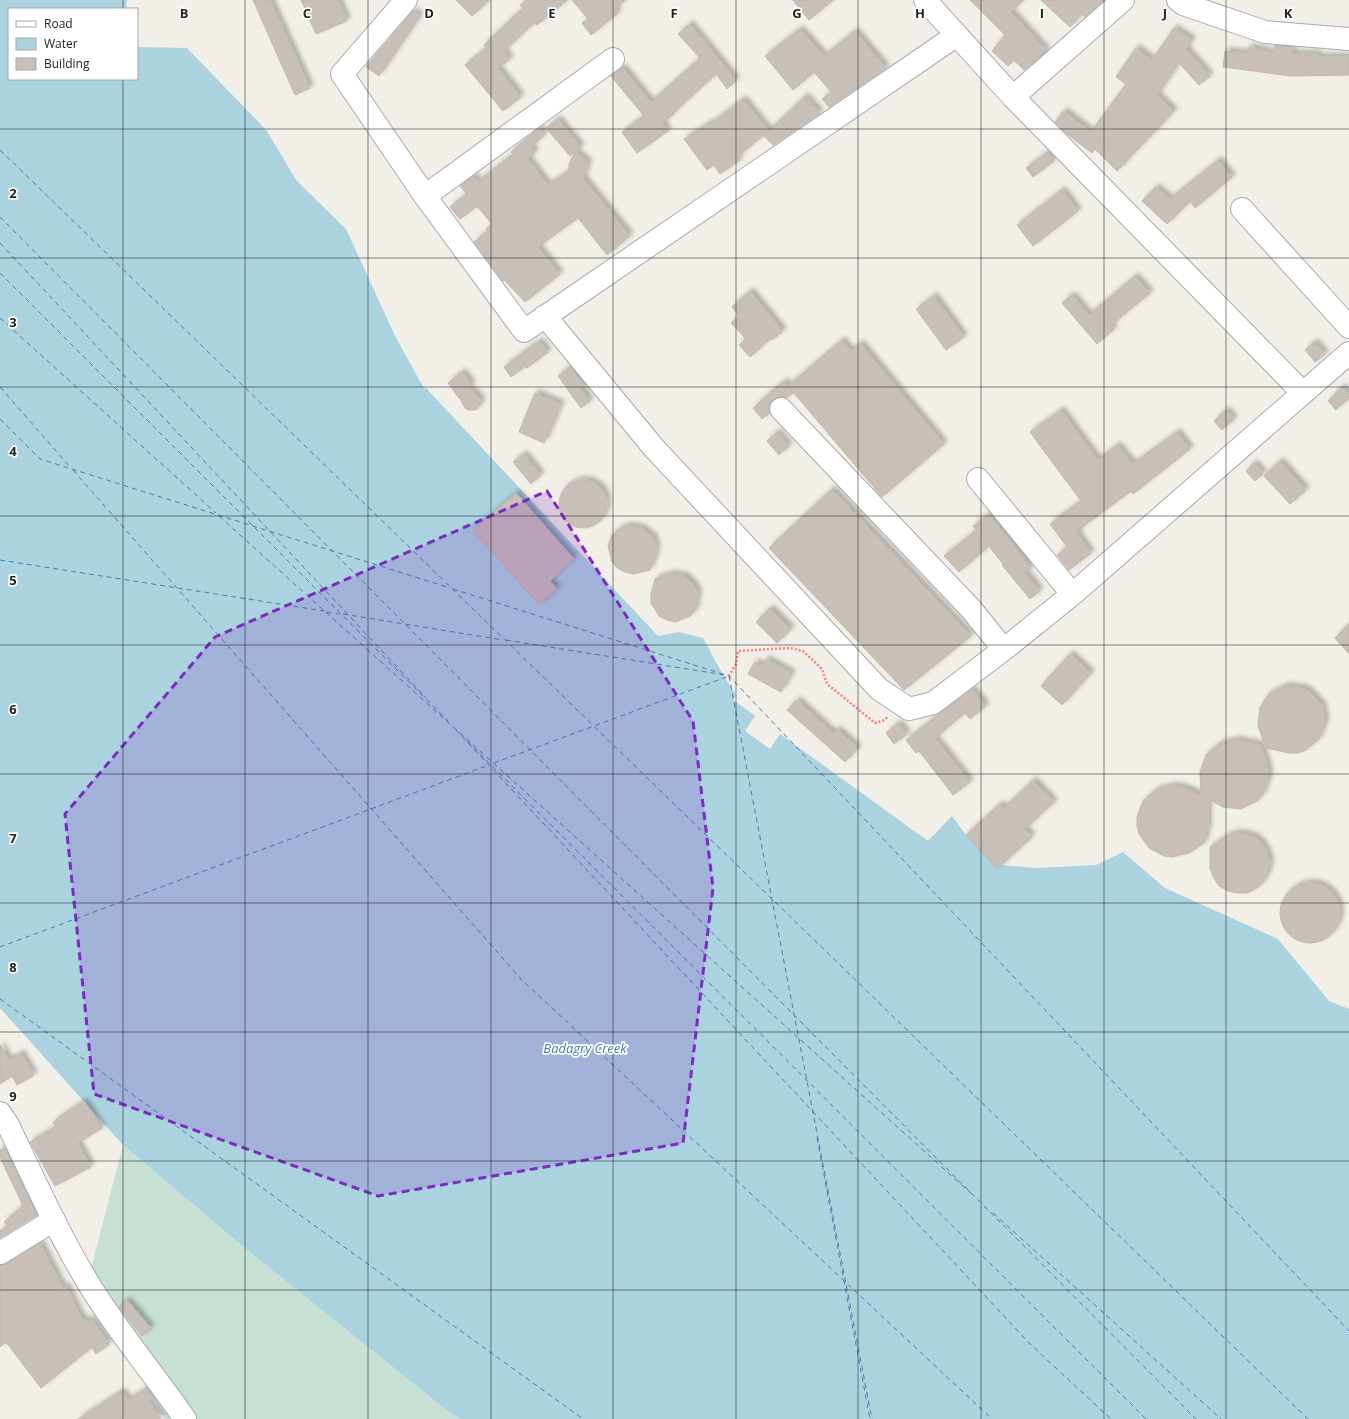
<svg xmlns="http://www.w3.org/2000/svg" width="1349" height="1419" font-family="'Open Sans',sans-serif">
<defs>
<filter id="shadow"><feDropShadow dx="3.5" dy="-3.5" stdDeviation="2" flood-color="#0004"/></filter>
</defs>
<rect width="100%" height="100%" fill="#f2efe9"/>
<polygon fill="#c6e0d4" points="123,1145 246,1249 449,1412 462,1419 165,1419 87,1284"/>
<polygon fill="#aad3df" points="0,0 127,0 126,9 9,9 9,79 137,79 137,47 187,48 267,131 296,180 346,229 396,338 425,390 425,387 658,636 679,632 703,638 722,673 736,695 733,700 928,841 952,816 966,835 1001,865 1036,868 1096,865 1123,852 1165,888 1278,939 1329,1001 1349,1009 1349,1419 462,1419 449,1412 246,1249 123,1145 0,1008"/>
<polygon fill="#f2efe9" points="755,716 780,734 770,749 745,731"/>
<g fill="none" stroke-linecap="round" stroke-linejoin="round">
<g stroke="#4a7aab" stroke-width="1" stroke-dasharray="5 4" stroke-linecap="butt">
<polyline points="0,150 1308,1419"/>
<polyline points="0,217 1196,1419"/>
<polyline points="0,243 426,698"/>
<polyline points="0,273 448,721"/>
<polyline points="0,318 216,513"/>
<polyline points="0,387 71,468"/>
<polyline points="0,419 40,459 450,588"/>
<polyline points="73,470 521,979 992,1419"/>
<polyline points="219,516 974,1196"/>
<polyline points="0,560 324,611"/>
<polyline points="453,589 729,676 1349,1331"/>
<polyline points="327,612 339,614"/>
<polyline points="343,614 503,640"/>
<polyline points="506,640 725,675"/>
<polyline points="729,676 872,1419"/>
<polyline points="456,730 1031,1345 1111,1419"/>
<polyline points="467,741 1146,1419"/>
<polyline points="494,763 729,676"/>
<polyline points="0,947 489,765"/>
<polyline points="0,999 583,1419"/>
<polyline points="817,1138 870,1419"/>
<polyline points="993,1213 1221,1419"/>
</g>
</g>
<g fill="#c7bfb8" stroke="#c4b6ab" filter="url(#shadow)">
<polygon points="253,0 270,0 310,88 295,95"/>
<polygon points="301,0 338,0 347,21 316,34"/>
<polygon points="456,0 489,0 472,16"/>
<polygon points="527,0 567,0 537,25 535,22 504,51 510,59 498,68 521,97 503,111 465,65 486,48 484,45 523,8 520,5"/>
<polygon points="572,0 625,0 615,9 618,13 591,35 582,23 588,19"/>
<polygon points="793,0 833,0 809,20"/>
<polygon points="970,0 1023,0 1011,12 1047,51 1024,70 1014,60 1008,66 992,51 1005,35"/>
<polygon points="1041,0 1104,0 1085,17 1082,14 1070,27"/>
<polygon points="413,11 420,16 379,76 366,67"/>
<polygon points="690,24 736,80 727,89 716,74 673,113 674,114 662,123 668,131 637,153 622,132 644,116 611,76 622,67 651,102 700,58 678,34"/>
<polygon points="1174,28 1192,40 1186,49 1210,76 1199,85 1179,63 1157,95 1174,111 1117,171 1095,149 1092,153 1067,134 1055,122 1064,111 1091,132 1126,84 1116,77 1136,48 1152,60"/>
<polygon points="800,29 824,56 855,31 886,68 829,107 822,99 831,92 814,72 793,90 765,56"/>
<polygon points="1275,45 1293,47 1292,54 1318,54 1318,57 1349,57 1349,75 1291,76 1223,67 1225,51 1247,53 1249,47 1274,53"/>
<polygon points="805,96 820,113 773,145 764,136 765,134 737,157 740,160 720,174 714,165 707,170 684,139 711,122 712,123 743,99 769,131"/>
<polygon points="558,119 581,147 575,152 586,160 588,164 583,178 630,236 607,255 578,218 538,247 560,274 525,302 504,280 503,281 474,242 488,231 486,229 492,224 477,206 460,219 450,207 467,194 460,186 473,176 478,182 513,154 511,152 539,128 545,134 531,147 535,152 528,159 548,185 569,171 569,164 575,152 570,156 546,128"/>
<polygon points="1048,152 1054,161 1033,177 1026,168"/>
<polygon points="1218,160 1232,177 1195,208 1190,201 1167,224 1142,201 1156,187 1170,199"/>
<polygon points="1062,190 1078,211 1033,246 1017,225"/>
<polygon points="1135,276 1150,293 1111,325 1114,329 1097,344 1062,303 1072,295 1089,315"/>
<polygon points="750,291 783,331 772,340 771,338 750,357 739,345 746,339 731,323 739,316 732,307"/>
<polygon points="934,296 964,337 946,350 916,309"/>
<polygon points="842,340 851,351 860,343 944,444 882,497 788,386"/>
<polygon points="539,341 548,352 527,368 525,366 511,377 504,367"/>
<polygon points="1314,342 1325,354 1315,362 1305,350"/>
<polygon points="570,367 584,386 581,389 590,401 581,408 558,376"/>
<polygon points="462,372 472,384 468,387 481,399 481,403 476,410 468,410 465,408 462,402 448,383"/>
<polygon points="784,381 794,392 787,398 778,397 773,400 769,406 769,413 762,419 753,408"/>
<polygon points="1342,387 1349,395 1349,398 1336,410 1328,401"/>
<polygon points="535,393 561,404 544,443 519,432"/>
<polygon points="1061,410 1098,460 1117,445 1133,464 1177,432 1190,449 1133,494 1131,491 1077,531 1079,534 1078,535 1091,553 1069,570 1057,555 1067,547 1050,524 1081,501 1030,432"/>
<polygon points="1226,410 1234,419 1222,430 1214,421"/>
<polygon points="777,432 789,446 779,455 767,441"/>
<polygon points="524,454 541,475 531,484 513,462"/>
<polygon points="1280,461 1306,490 1290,504 1264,476"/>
<polygon points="1254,463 1263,473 1255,481 1246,471"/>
<circle cx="583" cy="504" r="24"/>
<polygon points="832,489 971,636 904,690 769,548"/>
<polygon points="516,493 574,559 550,581 557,589 539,605 473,531"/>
<polygon points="989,514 1031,568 1025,573 1040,591 1030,599 1002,565 1003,564 989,546 959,572 944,556 977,530 973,526"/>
<polygon points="628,526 642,528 653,537 656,545 656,554 650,570 633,574 625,572 617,568 612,562 608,546 612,535 621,528"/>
<polygon points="670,574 685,576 695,586 698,594 695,610 690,616 675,622 667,620 659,616 651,603 651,594 655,579"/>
<polygon points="770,608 791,629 777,643 756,622"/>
<polygon points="1349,624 1349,654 1335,638"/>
<polygon points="1070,654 1091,673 1062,705 1041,686"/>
<polygon points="766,659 792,673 781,692 748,674 755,662 762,666"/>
<polygon points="1285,686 1302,688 1310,692 1322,705 1324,714 1325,722 1319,739 1306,750 1298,753 1289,753 1266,748 1258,726 1260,708 1264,701 1269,694"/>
<polygon points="972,689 986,706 970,719 965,713 935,738 970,782 953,795 919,751 916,753 906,740"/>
<polygon points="797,700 833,733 837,729 858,748 845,762 787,710"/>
<polygon points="898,723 907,734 894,744 886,733"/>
<polygon points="1237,740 1261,745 1268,768 1269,777 1263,794 1257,801 1241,809 1223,807 1208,799 1208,826 1204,843 1189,853 1172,857 1164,856 1149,848 1139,834 1137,826 1137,817 1143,801 1156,790 1172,786 1181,787 1201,795 1200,772 1206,755 1219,744"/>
<polygon points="1033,780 1054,802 1025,829 1032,837 997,869 966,835 1000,804 1004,808"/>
<polygon points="1236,833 1246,834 1255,837 1262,843 1267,852 1270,862 1268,872 1264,881 1257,888 1247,893 1237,893 1228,891 1219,886 1213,877 1210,868 1210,847 1227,836"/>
<circle cx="1310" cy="913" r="30"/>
<polygon points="0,1045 9,1060 21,1053 34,1075 17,1085 12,1076 0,1084"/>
<polygon points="84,1101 102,1128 78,1143 91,1167 55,1186 30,1142 56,1127 53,1122"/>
<polygon points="5,1148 37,1215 0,1238 0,1231 8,1226 4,1222 23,1206 0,1157 0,1150"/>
<polygon points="40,1243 63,1288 66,1286 83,1321 86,1319 88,1322 92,1319 109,1344 96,1354 92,1347 41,1388 6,1342 0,1347 0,1265 7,1264"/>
<polygon points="127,1300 151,1328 142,1336 119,1307"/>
<polygon points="147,1388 154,1398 149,1401 161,1419 78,1419 122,1391 128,1400"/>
</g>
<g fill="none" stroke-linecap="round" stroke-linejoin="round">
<defs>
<g id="minor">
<polyline points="406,0 342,74 425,196 524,331 957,35"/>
<polyline points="925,0 1013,97 1302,392"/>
<polyline points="1178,0 1183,4 1265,32 1349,39"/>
<polyline points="1013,97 1123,0"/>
<polyline points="425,196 613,59"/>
<polyline points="1242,209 1349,327"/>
<polyline points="545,316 654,448 879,689 909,709 933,703 1007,647 1074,593 1349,353"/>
<polyline points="781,409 972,610 996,640"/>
<polyline points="978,479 1064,584"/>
<path d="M0,1113L8,1125C33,1177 57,1231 87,1281C116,1330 153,1372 185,1419"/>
<polyline points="0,1253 54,1220"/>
</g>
</defs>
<use href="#minor" stroke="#a9a9a9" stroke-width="24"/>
<polyline stroke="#fa8072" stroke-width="2.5" stroke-dasharray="2 2" stroke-linecap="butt" points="729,676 736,664 738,651 790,648 803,651 822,669 827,684 875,723 885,720 887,717"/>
<use href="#minor" stroke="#fff" stroke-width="22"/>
</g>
<path fill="#7b2cbf" fill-opacity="0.2" stroke="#7b2cbf" stroke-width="3" stroke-dasharray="8 5" stroke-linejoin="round" d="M547,491L693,721L713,888L683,1143L378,1196L94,1094L65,814L215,637Z"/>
<path fill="none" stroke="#222" stroke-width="1" stroke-opacity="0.55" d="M123,0V9M245,0V1419M368,0V1419M491,0V1419M613,0V1419M736,0V1419M858,0V1419M981,0V1419M1104,0V1419M1226,0V1419M123,79V1419M0,129H1349M0,258H1349M0,387H1349M0,516H1349M0,645H1349M0,774H1349M0,903H1349M0,1032H1349M0,1161H1349M0,1290H1349"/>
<g text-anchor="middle" stroke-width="3.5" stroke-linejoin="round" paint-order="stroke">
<g font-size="13" font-style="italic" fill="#4a7aab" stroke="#fff">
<text x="585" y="1053">Badagry Creek</text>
</g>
</g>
<g font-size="13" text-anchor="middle" font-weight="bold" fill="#222" stroke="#fff" stroke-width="3.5" stroke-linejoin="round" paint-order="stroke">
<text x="184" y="18">B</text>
<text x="307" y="18">C</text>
<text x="429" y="18">D</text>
<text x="552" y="18">E</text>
<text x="674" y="18">F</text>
<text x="797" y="18">G</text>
<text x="920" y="18">H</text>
<text x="1042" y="18">I</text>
<text x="1165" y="18">J</text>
<text x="1288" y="18">K</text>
<text x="13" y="198">2</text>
<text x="13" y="327">3</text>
<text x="13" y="456">4</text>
<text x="13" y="585">5</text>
<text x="13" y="714">6</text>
<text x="13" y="843">7</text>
<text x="13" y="972">8</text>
<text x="13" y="1101">9</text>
</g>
<rect x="8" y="8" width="130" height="72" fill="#ffffff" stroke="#a7a7a7"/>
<rect x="16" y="21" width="20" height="6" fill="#ffffff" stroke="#a7a7a7"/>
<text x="44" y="28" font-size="12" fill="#222222">Road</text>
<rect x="16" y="38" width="20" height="12" fill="#aad3df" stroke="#a7a7a7"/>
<text x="44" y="48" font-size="12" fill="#222222">Water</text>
<rect x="16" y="58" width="20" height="12" fill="#c7bfb8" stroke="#a7a7a7"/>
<text x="44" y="68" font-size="12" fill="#222222">Building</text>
</svg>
